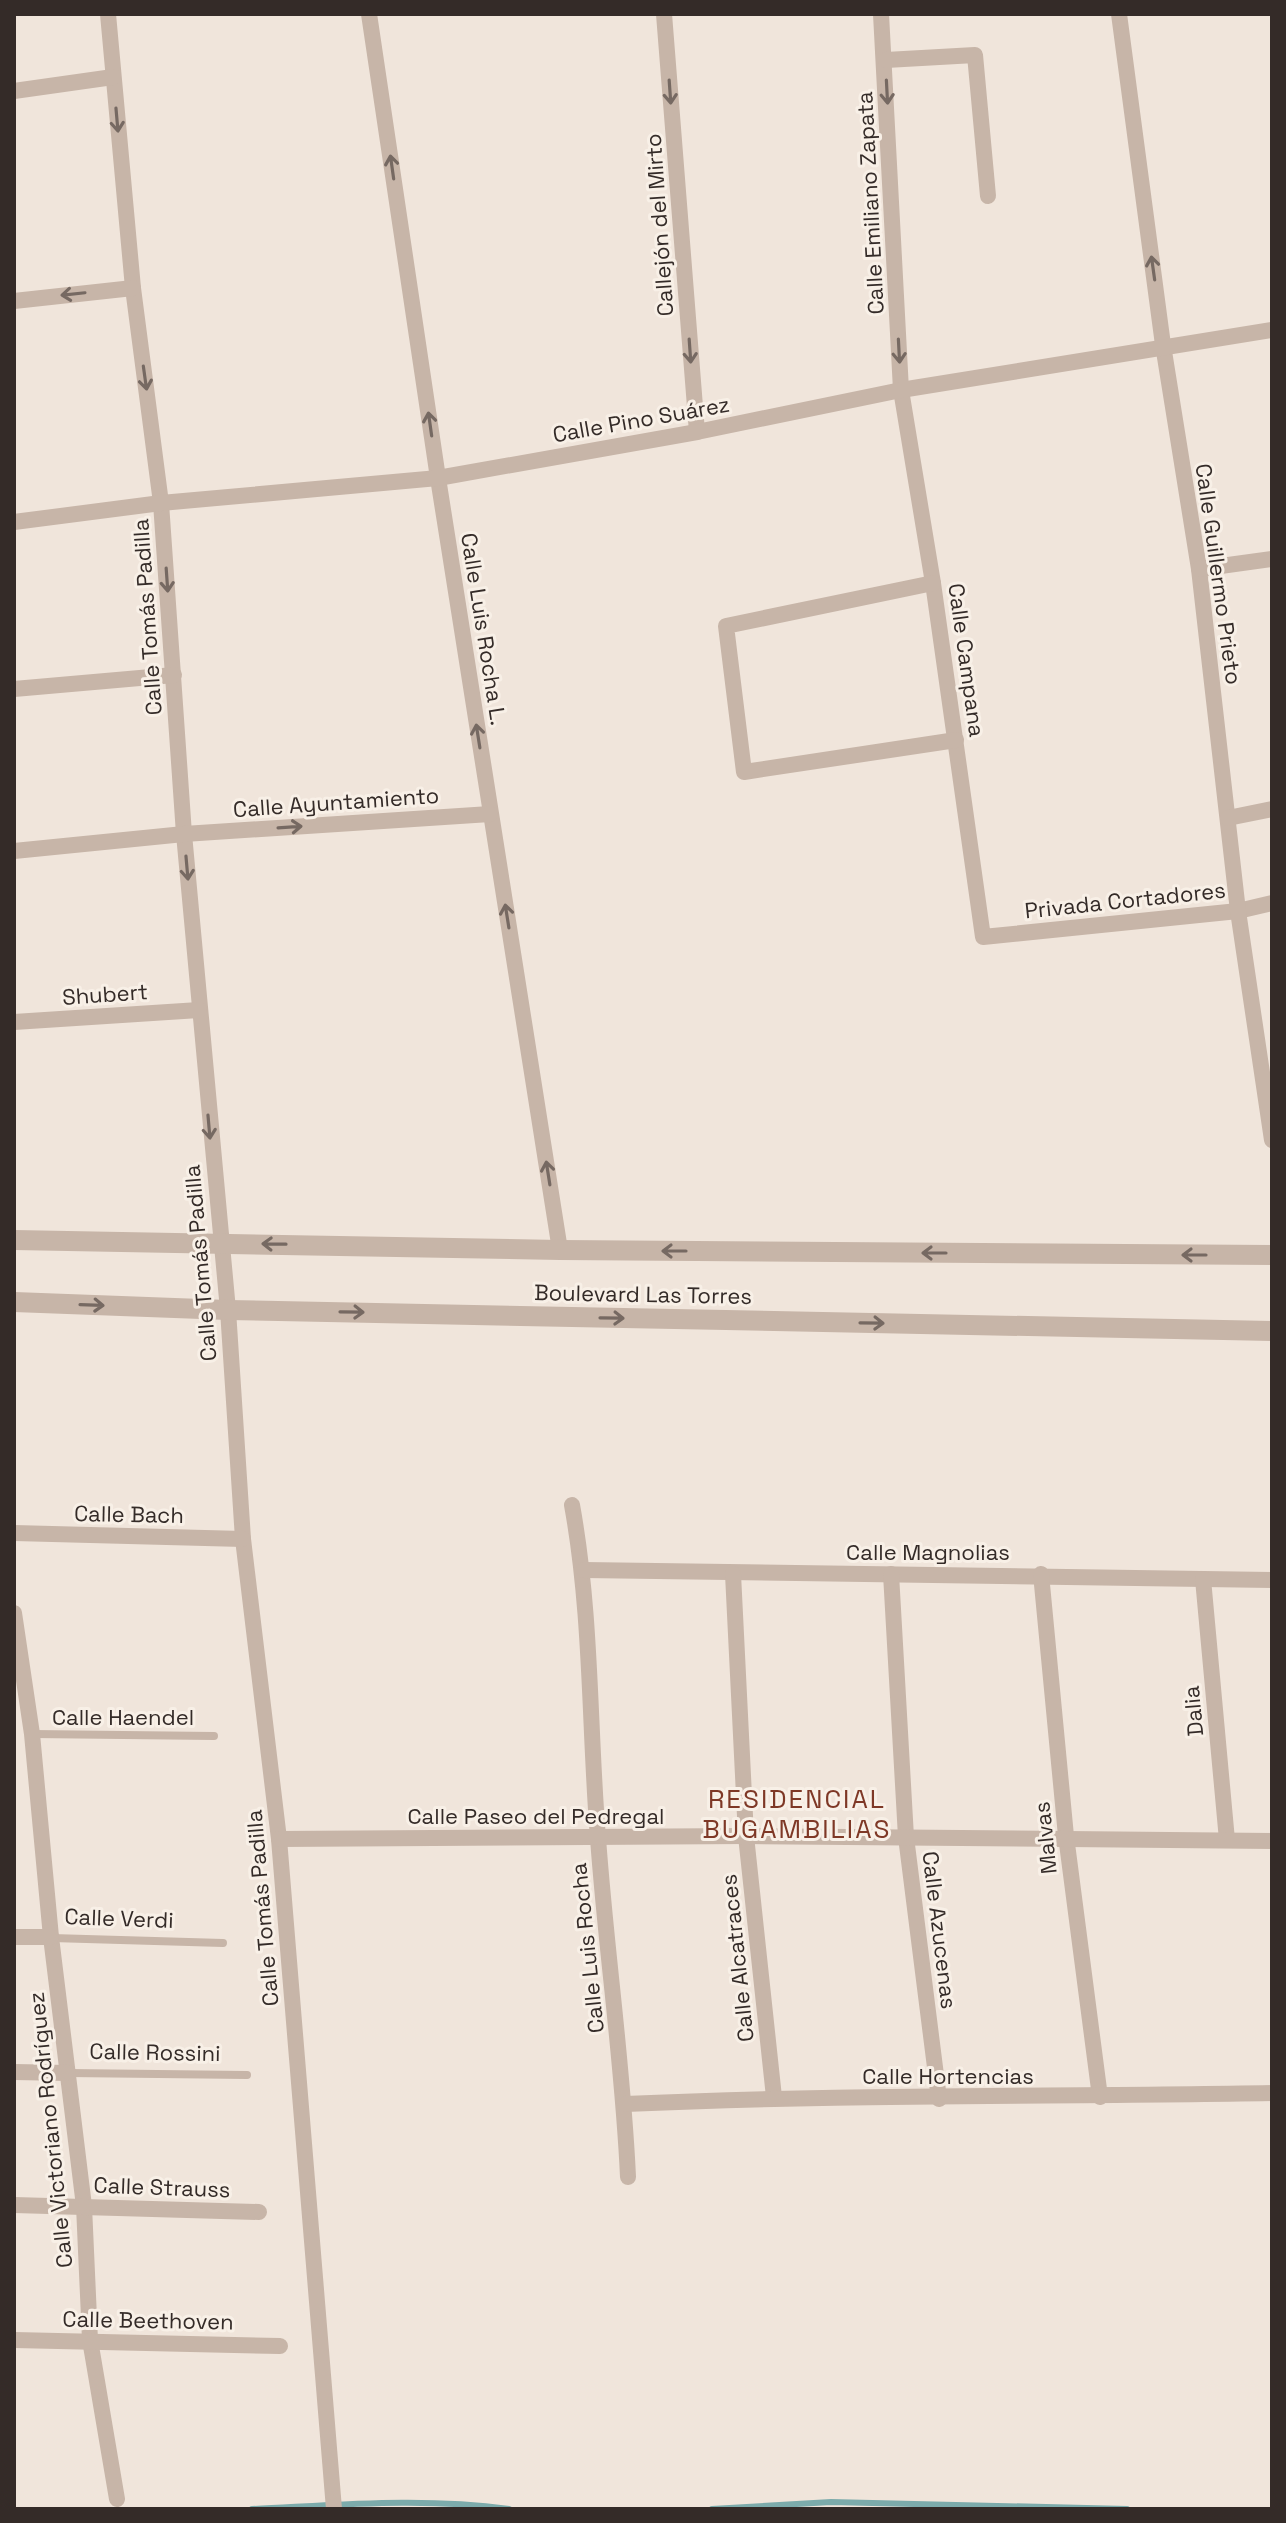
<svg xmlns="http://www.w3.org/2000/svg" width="1286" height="2523" font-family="'Space Grotesk',sans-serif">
<rect width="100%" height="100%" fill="#f0e5db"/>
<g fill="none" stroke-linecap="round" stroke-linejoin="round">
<g stroke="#7cabab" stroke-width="6">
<path d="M252,2509C338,2505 423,2497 509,2509"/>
<polyline points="712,2509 831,2502 1127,2509"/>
</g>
<g stroke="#c7b5a8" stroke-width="8">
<polyline points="32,1734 214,1736"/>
<polyline points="52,1938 223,1943"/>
<polyline points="68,2073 247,2075"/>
</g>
<g stroke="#c7b5a8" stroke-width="16">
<polyline points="108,14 133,288 161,503 184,834 228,1310 243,1539 279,1839 334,2509"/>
<polyline points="369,14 438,478 560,1250"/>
<polyline points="664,14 697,432"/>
<polyline points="881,14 901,390 933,583 983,937 1238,911 1272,903"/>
<polyline points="1119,14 1163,345 1199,569 1238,911 1272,1140"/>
<polyline points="886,60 975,55 988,196"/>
<polyline points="14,91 113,77"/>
<polyline points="14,301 133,288"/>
<polyline points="14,522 161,503 438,478 697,432 901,390 1272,330"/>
<polyline points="1199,569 1272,559"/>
<polyline points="933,583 726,626 744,772 956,740"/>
<polyline points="14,689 174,675"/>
<polyline points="1228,818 1272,809"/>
<polyline points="14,851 184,834 490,814"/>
<polyline points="14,1022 199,1010"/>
<path d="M572,1505C592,1615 589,1727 598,1838C606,1951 623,2063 628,2177"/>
<polyline points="14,1533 243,1539"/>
<polyline points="584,1570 1272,1580"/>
<polyline points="733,1574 746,1836 774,2097"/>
<polyline points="891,1574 906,1837 939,2099"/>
<polyline points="1041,1574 1066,1836 1100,2097"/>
<polyline points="1203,1579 1227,1840"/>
<polyline points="14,1613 32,1734 51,1937 84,2206 90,2340 117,2499"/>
<polyline points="279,1839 746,1836 1272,1841"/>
<polyline points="14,1937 51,1937"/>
<polyline points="14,2072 68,2073"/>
<path d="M625,2104C840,2094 1056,2097 1272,2093"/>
<polyline points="14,2205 259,2212"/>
<polyline points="14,2340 280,2346"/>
</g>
<g stroke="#c7b5a8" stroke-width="20">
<polyline points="14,1240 560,1250 1272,1255"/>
<polyline points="14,1302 228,1310 1272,1331"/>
</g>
</g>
<defs><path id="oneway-shaft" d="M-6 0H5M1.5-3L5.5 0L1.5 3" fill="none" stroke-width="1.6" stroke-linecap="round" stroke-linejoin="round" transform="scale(2)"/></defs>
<g stroke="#766962">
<use href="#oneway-shaft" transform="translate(670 92) rotate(86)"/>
<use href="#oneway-shaft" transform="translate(887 92) rotate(87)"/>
<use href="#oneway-shaft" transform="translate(117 120) rotate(85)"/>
<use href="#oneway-shaft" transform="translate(392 167) rotate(-98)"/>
<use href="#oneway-shaft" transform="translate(1153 268) rotate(-98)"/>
<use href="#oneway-shaft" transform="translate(73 294) rotate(174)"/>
<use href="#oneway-shaft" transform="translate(690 351) rotate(86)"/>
<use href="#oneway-shaft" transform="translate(899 351) rotate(87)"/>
<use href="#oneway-shaft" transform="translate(145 378) rotate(82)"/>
<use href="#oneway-shaft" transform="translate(430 424) rotate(-98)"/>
<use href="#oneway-shaft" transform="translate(167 580) rotate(86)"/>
<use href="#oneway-shaft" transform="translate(478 736) rotate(-99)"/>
<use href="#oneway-shaft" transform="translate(290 827) rotate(-4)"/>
<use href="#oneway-shaft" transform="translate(187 868) rotate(85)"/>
<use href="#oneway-shaft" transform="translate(507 916) rotate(-99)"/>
<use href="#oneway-shaft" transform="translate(209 1127) rotate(85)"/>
<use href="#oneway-shaft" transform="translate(548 1173) rotate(-99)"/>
<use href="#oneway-shaft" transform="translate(274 1244) rotate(-179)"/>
<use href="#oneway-shaft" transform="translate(674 1251) rotate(-180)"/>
<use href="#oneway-shaft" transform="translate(934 1253) rotate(-180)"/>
<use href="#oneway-shaft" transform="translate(1194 1255) rotate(-180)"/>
<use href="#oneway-shaft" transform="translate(92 1305) rotate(2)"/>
<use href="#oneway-shaft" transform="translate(352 1312) rotate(1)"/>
<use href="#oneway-shaft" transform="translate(612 1318) rotate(1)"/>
<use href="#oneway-shaft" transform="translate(872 1323) rotate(1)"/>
</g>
<g text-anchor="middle" stroke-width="6" stroke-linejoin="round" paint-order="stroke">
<g font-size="22" fill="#342b28" stroke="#f8f0e7">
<text transform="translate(870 203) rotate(-93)" y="8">Calle Emiliano Zapata</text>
<text transform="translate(659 225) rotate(-94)" y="8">Callejón del Mirto</text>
<text transform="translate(641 419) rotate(-10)" y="8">Calle Pino Suárez</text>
<text transform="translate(1219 574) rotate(82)" y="8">Calle Guillermo Prieto</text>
<text transform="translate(147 617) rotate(-94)" y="8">Calle Tomás Padilla</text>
<text transform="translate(484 629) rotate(81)" y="8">Calle Luis Rocha L.</text>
<text transform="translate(967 660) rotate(82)" y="8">Calle Campana</text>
<text transform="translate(336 802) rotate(-4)" y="8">Calle Ayuntamiento</text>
<text transform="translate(1125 900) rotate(-6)" y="8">Privada Cortadores</text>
<text transform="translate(105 994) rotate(-4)" y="8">Shubert</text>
<text transform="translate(200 1263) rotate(-95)" y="8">Calle Tomás Padilla</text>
<text transform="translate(643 1294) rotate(1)" y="8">Boulevard Las Torres</text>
<text transform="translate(129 1514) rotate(1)" y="8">Calle Bach</text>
<text x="928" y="1560">Calle Magnolias</text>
<text transform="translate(1193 1711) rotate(-95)" y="8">Dalia</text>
<text x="123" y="1725">Calle Haendel</text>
<text x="536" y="1824">Calle Paseo del Pedregal</text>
<text transform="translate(1045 1838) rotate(-96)" y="8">Malvas</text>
<text transform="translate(262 1908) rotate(-95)" y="8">Calle Tomás Padilla</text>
<text transform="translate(119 1918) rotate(2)" y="8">Calle Verdi</text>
<text transform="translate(940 1930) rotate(83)" y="8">Calle Azucenas</text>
<text transform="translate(587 1948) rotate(-96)" y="8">Calle Luis Rocha</text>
<text transform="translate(737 1958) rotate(-96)" y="8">Calle Alcatraces</text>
<text transform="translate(155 2052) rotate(1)" y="8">Calle Rossini</text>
<text x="948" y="2084">Calle Hortencias</text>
<text transform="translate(50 2130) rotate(-96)" y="8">Calle Victoriano Rodríguez</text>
<text transform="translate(162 2187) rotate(2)" y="8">Calle Strauss</text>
<text transform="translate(148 2320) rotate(1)" y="8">Calle Beethoven</text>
</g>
<g font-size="26" letter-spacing="2" fill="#7e3826" stroke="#f8f0e7">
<text x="797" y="1808">RESIDENCIAL<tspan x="797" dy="30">BUGAMBILIAS</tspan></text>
</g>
</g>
<rect width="1286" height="2523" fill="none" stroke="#342b28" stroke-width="32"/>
</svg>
